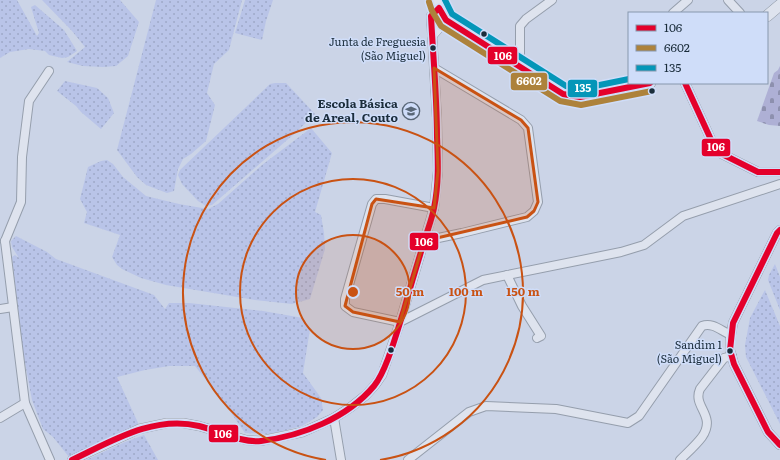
<svg xmlns="http://www.w3.org/2000/svg" width="780" height="460" font-family="Literata,serif">
<defs>
<pattern id="farmland-dots" width="8" height="8" patternUnits="userSpaceOnUse"><rect width="8" height="8" fill="#b9c4e8"/><path d="M2 2h.1M6 6h.1" fill="none" stroke="#9ea9c8" stroke-width="1.8" stroke-linecap="round"/></pattern>
<pattern id="cemetery-stones" width="16" height="16" patternUnits="userSpaceOnUse"><rect width="16" height="16" fill="#aeb0d5"/><path d="M2 7V4a2 2 0 0 1 4 0v3zM10 15v-3a2 2 0 0 1 4 0v3z" fill="#8d90ae"/></pattern>
</defs>
<rect width="100%" height="100%" fill="#cbd4e7"/>
<g fill="url(#farmland-dots)">
<polygon points="0,0 17,0 37,36 39,33 31,7 35,5 64,30 77,51 68,57 62,58 49,55 45,51 29,49 10,52 0,58"/>
<polygon points="42,0 120,0 139,22 128,56 116,66 103,67 83,66 67,62 85,47 72,31"/>
<polygon points="156,0 242,0 229,50 214,64 207,93 215,105 206,141 191,154 183,159 178,169 174,191 167,193 146,185 137,177 117,150"/>
<polygon points="245,0 273,0 266,21 262,40 235,33"/>
<polygon points="65,81 97,88 108,98 114,113 101,129 81,112 76,106 57,91"/>
<polygon points="275,83 286,83 315,114 294,134 212,205 206,206 198,201 182,184 178,175 180,170 270,84"/>
<polygon points="311,128 332,153 315,212 321,215 324,233 325,249 310,299 292,304 255,300 166,285 141,278 122,269 117,265 112,257 120,235 84,223 87,212 80,199 88,167 101,161 107,160 113,164 123,177 146,196 179,204 208,209 218,204 262,165"/>
<polygon points="16,236 47,252 56,259 154,295 165,309 169,303 189,303 263,311 303,318 310,329 303,373 321,398 323,410 317,417 302,426 270,434 245,433 225,404 195,366 169,366 145,370 117,377 139,425 69,457 53,437 43,429 32,400 23,352 12,257 15,255 19,258 12,247 11,241"/>
<polygon points="775,264 780,277 780,310 768,280 769,275"/>
<polygon points="765,290 780,326 780,424 746,357 745,345 750,318"/>
<polygon points="144,435 158,460 86,460 125,442"/>
</g>
<polygon fill="url(#cemetery-stones)" points="780,66 780,126 769,125 757,121 774,73 778,70"/>
<g fill="none" stroke-linecap="round" stroke-linejoin="round">
<defs>
<g id="minor">
<polyline points="728,0 740,13"/>
<polyline points="673,13 688,0"/>
<polyline points="520,67 520,26 526,19 552,0"/>
<polyline points="434,208 385,199 376,199 372,204 345,299 345,306 353,312 400,322 483,280 621,252 644,245 683,216 780,184"/>
<polyline points="5,241 25,403 50,460"/>
<polyline points="5,241 21,202 22,157 29,101 49,71"/>
<polyline points="424,241 462,233 527,217 534,211 538,202 528,128 521,120 434,68"/>
<polyline points="507,275 522,306 541,336 537,338"/>
<polyline points="0,309 13,307"/>
<polyline points="0,418 25,403"/>
<polyline points="334,418 341,460"/>
<path d="M408,460L469,412L486,406L556,409L628,423L639,416L702,326C713,322 721,331 731,335"/>
<path d="M680,460C687,453 696,445 702,437C717,415 692,407 700,389L724,358L732,356"/>
</g>
<g id="tertiary">
<polyline points="432,36 446,20"/>
<polyline points="685,83 713,144 722,154 758,172 780,172"/>
<polyline points="780,230 777,233 733,323 730,341 730,350 734,364 768,432 780,445"/>
<polyline points="72,460 139,429 167,423 183,423 199,426 246,440 260,441 303,432 334,418 351,407 366,395 375,385 382,375 400,322 434,208 438,171 437,118 431,16 439,8"/>
</g>
<g id="secondary">
<polyline points="437,0 439,8 446,20 563,94 580,97 650,83"/>
<polyline points="767,16 780,5"/>
</g>
</defs>
<use href="#minor" stroke="#959eac" stroke-width="10"/>
<use href="#tertiary" stroke="#959eac" stroke-width="10"/>
<use href="#secondary" stroke="#848e9b" stroke-width="12"/>
<use href="#minor" stroke="#dee3ee" stroke-width="8"/>
<use href="#tertiary" stroke="#dee3ee" stroke-width="9"/>
<use href="#secondary" stroke="#dee3ee" stroke-width="11"/>
<defs>
<g id="bus-1">
<polyline points="685,83 713,144 722,154 758,172 780,172"/>
<polyline points="780,230 777,233 733,323 730,350 734,364 768,432 780,445"/>
<path d="M72,460C112,441 154,415 199,426C219,431 241,443 261,441C302,436 347,418 374,386C387,370 397,331 404,310C410,287 417,265 424,242C427,231 432,219 434,208C439,184 438,160 437,137C437,97 433,56 431,16L439,8L446,20L563,94L580,97L650,83"/>
</g>
<polyline id="bus-2" points="429,2 432,11 441,26 560,101 581,105 652,91"/>
<polyline id="bus-3" points="445,0 452,14 566,86 580,89 629,79"/>
</defs>
<use href="#bus-1" stroke="#cfddf9" stroke-width="9"/>
<use href="#bus-2" stroke="#cfddf9" stroke-width="9"/>
<use href="#bus-3" stroke="#cfddf9" stroke-width="9"/>
<use href="#bus-1" stroke="#e4002b" stroke-width="6"/>
<use href="#bus-2" stroke="#ad823b" stroke-width="6"/>
<use href="#bus-3" stroke="#0496b8" stroke-width="6"/>
</g>
<path fill="#c95213" fill-opacity="0.2" stroke="#c95213" stroke-width="3" stroke-linejoin="round" d="M434,68L521,120L528,128L538,202L534,211L527,217L424,241L400,322L353,312L345,306L372,204L376,199L434,208L438,171Z"/>
<circle cx="353" cy="292" r="57" fill="#c95213" fill-opacity=".12"/>
<g fill="none" stroke="#c95213" stroke-width="2">
<circle cx="353" cy="292" r="57"/>
<circle cx="353" cy="292" r="113"/>
<path d="M326 460A170 170 0 1 1 380 460"/>
</g>
<defs>
<symbol id="school-ring" viewBox="-11 -11 22 22"><circle r="9.5" fill="#cfddf9" stroke="#596777" stroke-width="1.5"/><path d="M0-5L7-2L0 1L-7-2ZM-4 1L0 2.5L4 1V4Q0 6-4 4Z" fill="#596777"/></symbol>
</defs>
<g fill-rule="evenodd">
<use href="#school-ring" x="401" y="101" width="20" height="20"/>
</g>
<g fill="#1b2d3b" stroke="#cfddf9" stroke-width="1.5">
<circle cx="484" cy="34" r="3.5"/>
<circle cx="433" cy="48" r="3.5"/>
<circle cx="652" cy="91" r="3.5"/>
<circle cx="391" cy="350" r="3.5"/>
<circle cx="730" cy="351" r="3.5"/>
</g>
<g text-anchor="middle" stroke-width="3" stroke-linejoin="round" paint-order="stroke">
<g font-size="11" fill="#1b2d3b" stroke="#cfddf9" text-anchor="end">
<text x="426" y="46">Junta de Freguesia<tspan x="426" dy="14">(São Miguel)</tspan></text>
<text x="722" y="349">Sandim 1<tspan x="722" dy="14">(São Miguel)</tspan></text>
</g>
<g font-size="12" font-weight="bold" fill="#1b2d3b" stroke="#cfddf9" text-anchor="end">
<text x="398" y="108">Escola Básica<tspan x="398" dy="14">de Areal, Couto</tspan></text>
</g>
</g>
<circle cx="353" cy="292" r="6" fill="#c95213" stroke="#cfddf9" stroke-width="2"/>
<g font-size="12" text-anchor="middle" font-weight="bold" fill="#c95213" stroke="#cfddf9" stroke-width="3" stroke-linejoin="round" paint-order="stroke">
<text x="410" y="296">50 m</text>
<text x="466" y="296">100 m</text>
<text x="523" y="296">150 m</text>
</g>
<g stroke="#cfddf9" stroke-width="1.5">
<rect x="487" y="46" width="31" height="19" rx="4" fill="#e4002b"/>
<rect x="510" y="72" width="38" height="19" rx="4" fill="#ad823b"/>
<rect x="567" y="79" width="31" height="19" rx="4" fill="#0496b8"/>
<rect x="701" y="138" width="30" height="19" rx="4" fill="#e4002b"/>
<rect x="409" y="232" width="30" height="19" rx="4" fill="#e4002b"/>
<rect x="208" y="424" width="31" height="19" rx="4" fill="#e4002b"/>
</g>
<g font-size="11" text-anchor="middle" font-weight="bold" fill="#fff">
<text x="503" y="60">106</text>
<text x="529" y="85">6602</text>
<text x="583" y="92">135</text>
<text x="716" y="151">106</text>
<text x="424" y="246">106</text>
<text x="223" y="438">106</text>
</g>
<rect x="628" y="12" width="140" height="72" fill="#cfddf9" stroke="#8797ad"/>
<rect x="636" y="25" width="20" height="6" fill="#e4002b" stroke="#8797ad"/>
<text x="664" y="32" font-size="12" fill="#1b2d3b">106</text>
<rect x="636" y="45" width="20" height="6" fill="#ad823b" stroke="#8797ad"/>
<text x="664" y="52" font-size="12" fill="#1b2d3b">6602</text>
<rect x="636" y="65" width="20" height="6" fill="#0496b8" stroke="#8797ad"/>
<text x="664" y="72" font-size="12" fill="#1b2d3b">135</text>
</svg>
